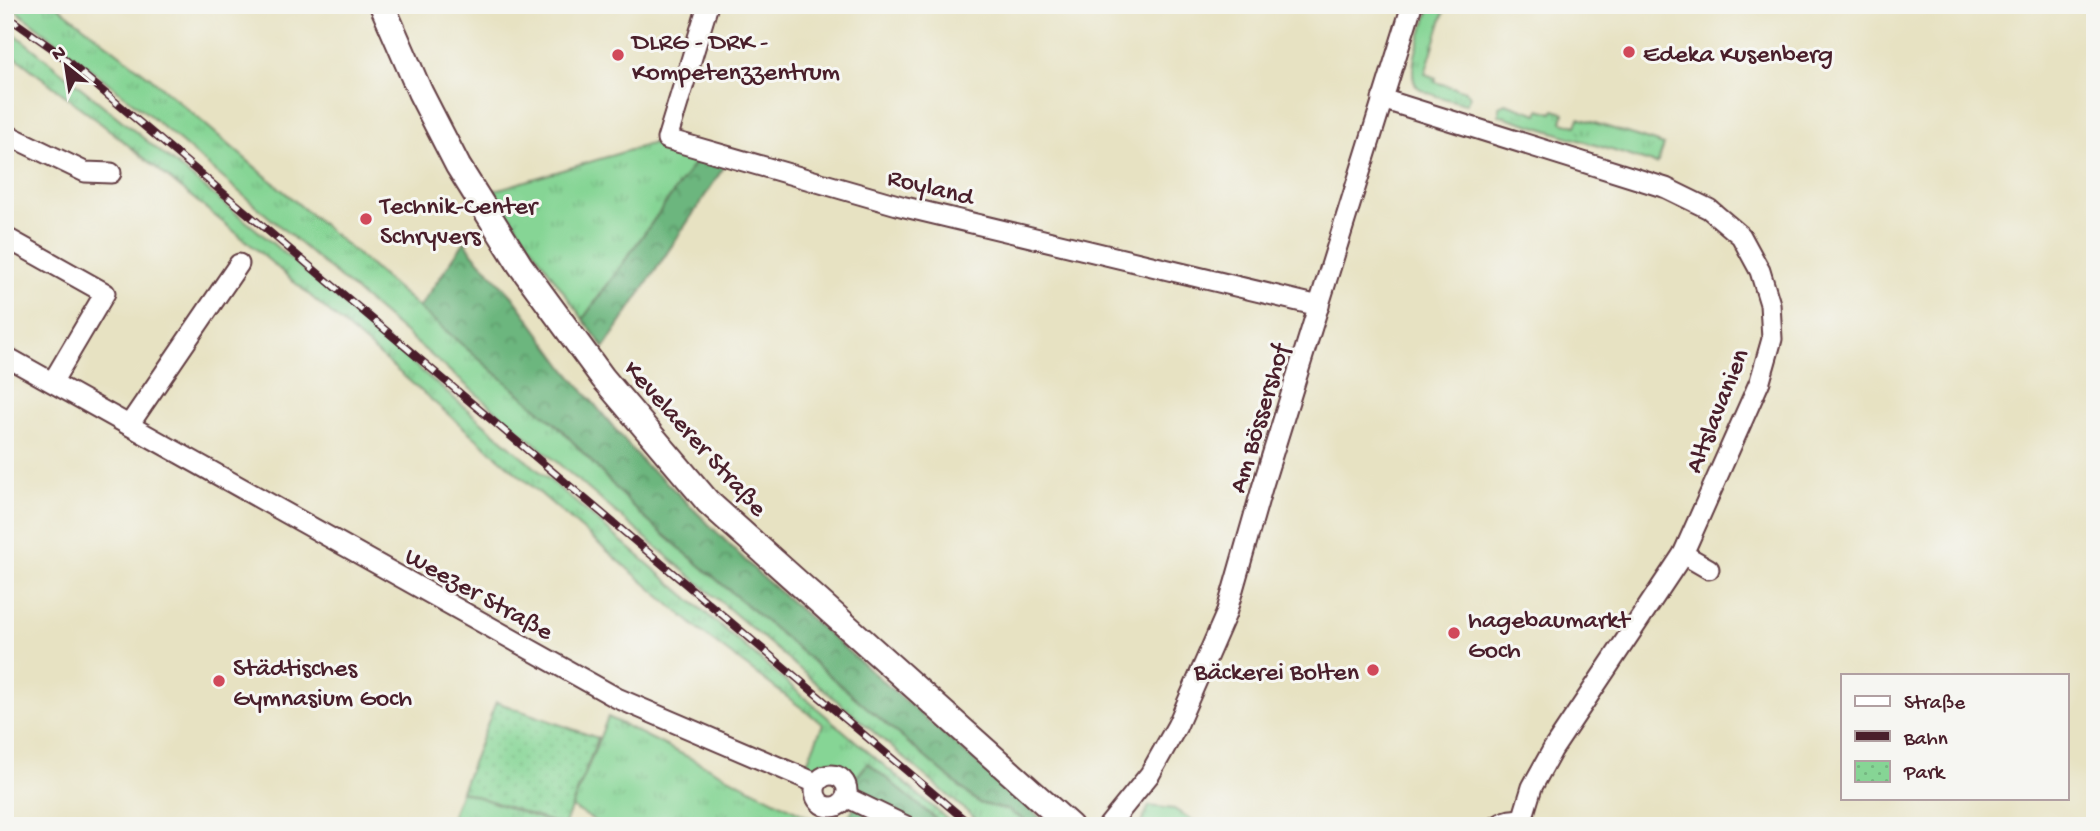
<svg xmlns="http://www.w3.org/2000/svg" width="2100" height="831" font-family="'Gochi Hand',sans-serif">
<defs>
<pattern id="grass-tufts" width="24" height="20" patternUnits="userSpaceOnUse" patternTransform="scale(1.75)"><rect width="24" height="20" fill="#86d595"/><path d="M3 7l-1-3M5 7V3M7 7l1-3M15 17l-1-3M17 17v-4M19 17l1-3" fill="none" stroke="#75b681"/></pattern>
<pattern id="forest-crowns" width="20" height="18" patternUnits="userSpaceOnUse" patternTransform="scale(1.75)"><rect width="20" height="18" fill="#6cb67e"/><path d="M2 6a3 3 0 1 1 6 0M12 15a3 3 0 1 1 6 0" fill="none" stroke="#5b9367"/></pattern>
<pattern id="park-dots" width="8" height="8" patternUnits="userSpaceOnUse" patternTransform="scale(1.75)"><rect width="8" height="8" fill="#86d595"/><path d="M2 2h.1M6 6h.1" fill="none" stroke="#75b681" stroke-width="1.8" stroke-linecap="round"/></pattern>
</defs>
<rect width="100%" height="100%" fill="#f6f6f2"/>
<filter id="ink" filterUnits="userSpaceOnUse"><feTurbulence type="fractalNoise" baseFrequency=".0143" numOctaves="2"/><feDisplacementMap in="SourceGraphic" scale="14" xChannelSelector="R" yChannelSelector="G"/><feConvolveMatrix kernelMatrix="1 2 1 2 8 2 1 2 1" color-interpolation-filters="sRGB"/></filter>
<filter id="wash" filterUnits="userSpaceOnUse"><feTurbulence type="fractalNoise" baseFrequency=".00686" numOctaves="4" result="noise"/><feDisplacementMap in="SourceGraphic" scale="28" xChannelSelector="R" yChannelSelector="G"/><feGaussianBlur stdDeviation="1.57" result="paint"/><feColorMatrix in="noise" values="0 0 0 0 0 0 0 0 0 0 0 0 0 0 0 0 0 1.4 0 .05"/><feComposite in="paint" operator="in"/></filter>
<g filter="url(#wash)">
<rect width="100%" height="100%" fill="#e7e2c2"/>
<g fill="url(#grass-tufts)" stroke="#687a60" stroke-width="2">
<polygon points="9,5 56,5 151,78 559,427 642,516 979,803 1007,810 1035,826 984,826 149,115"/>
<path d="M1431,5H1446L1425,74L1436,78L1435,82L1466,91L1470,96L1466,104C1452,100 1432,97 1419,88C1402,76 1426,23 1431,5Z"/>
<path d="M5,26L258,231L955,826H944L868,764L855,779C844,767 833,765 818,772L806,765L823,724L705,635L257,250L112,132L5,49Z"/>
<polygon points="1505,103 1538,114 1540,109 1552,113 1554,110 1564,113 1562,122 1576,126 1579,118 1664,145 1658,162 1656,164 1499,115 1499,106"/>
<polygon points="667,139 704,150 583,319 492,191"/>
<polygon points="608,717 826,826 604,826 572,807"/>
<polygon points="461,791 561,826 448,826"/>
<polygon points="1149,806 1174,809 1201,826 1140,826"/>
</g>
<g fill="url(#forest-crowns)" stroke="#5b6a54" stroke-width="2">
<polygon points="704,150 730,158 604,348 583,319"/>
<polygon points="465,241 473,254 513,297 566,370 644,464 664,480 760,575 1050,826 1035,826 1007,810 979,803 642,516 559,427 419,308"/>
<path d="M868,763L944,826H842C854,809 862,800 855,779Z"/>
</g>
<polygon fill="url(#park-dots)" stroke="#687a60" stroke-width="2" points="496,702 598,738 564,826 461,791"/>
</g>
<g filter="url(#ink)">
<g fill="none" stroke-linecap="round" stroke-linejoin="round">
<defs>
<g id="minor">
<polyline points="708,5 667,139 901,206 1319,306"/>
<polyline points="1382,99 1666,188 1709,209 1741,236 1760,271 1770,304 1772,339 1760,381 1683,554 1553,749 1532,787 1522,820"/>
<polyline points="5,140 12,137 85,172 111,173"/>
<polyline points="5,237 105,293 53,381"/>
<polyline points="5,356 617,698 816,783"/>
<polyline points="129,425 239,264"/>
<polyline points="1683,554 1709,569"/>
<circle cx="831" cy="791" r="16"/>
<polyline points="846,797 906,826"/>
<polyline points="1108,826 1150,774 1177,726 1226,614 1262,488 1412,5"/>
<path d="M1497,826C1509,818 1518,817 1531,826"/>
</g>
<polyline id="major" points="382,5 420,92 458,166 520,265 603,378 708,502 1070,826"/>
</defs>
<use href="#minor" stroke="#623c42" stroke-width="23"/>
<use href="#major" stroke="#623c42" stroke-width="28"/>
<use href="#minor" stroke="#fff" stroke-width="19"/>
<use href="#major" stroke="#fff" stroke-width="24"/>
<defs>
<polyline id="rail" points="5,15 53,49 972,826"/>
</defs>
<use href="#rail" stroke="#4a1f2b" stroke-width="8"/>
<use href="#rail" stroke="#f6f6f2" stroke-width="5" stroke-dasharray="16" stroke-linecap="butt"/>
</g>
</g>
<g fill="#d1495b" stroke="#f6f6f2" stroke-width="2.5">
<circle cx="1629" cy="52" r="7"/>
<circle cx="618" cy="55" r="7"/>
<circle cx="366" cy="219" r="7"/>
<circle cx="1454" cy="633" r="7"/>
<circle cx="1373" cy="670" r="7"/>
<circle cx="219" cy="681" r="7"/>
</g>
<g text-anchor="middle" stroke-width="6" stroke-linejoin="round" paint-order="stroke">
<g font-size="26" fill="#4a1f2b" stroke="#f6f6f2" text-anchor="start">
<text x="632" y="49">DLRG - DRK -<tspan x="632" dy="30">Kompetenzzentrum</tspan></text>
<text x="1643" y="61">Edeka Kusenberg</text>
<text x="380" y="213">Technik-Center<tspan x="380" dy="30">Schryvers</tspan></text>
<text x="1468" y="627">hagebaumarkt<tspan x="1468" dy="30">Goch</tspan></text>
<text x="233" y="675">Städtisches<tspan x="233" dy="30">Gymnasium Goch</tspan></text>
<text x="1359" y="679" text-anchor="end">Bäckerei Bolten</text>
</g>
<g font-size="26" fill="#4a1f2b" stroke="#f6f6f2">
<text transform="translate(931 185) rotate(14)" y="9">Royland</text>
<text transform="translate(1715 410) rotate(-68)" y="9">Altslavanien</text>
<text transform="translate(1257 418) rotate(-73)" y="9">Am Bössershof</text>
<text transform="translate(697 437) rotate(48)" y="9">Kevelaerer Straße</text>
<text transform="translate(480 592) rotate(29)" y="9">Weezer Straße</text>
</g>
</g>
<rect width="2100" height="831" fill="none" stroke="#f6f6f2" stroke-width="28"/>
<rect x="1841" y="674" width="228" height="126" fill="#f6f6f2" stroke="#b1a0a2" stroke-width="2"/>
<rect x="1855" y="696" width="35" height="10" fill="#ffffff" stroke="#b1a0a2" stroke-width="2"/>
<text x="1904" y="708" font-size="21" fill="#4a1f2b">Straße</text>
<rect x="1855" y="731" width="35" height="10" fill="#4a1f2b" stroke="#b1a0a2" stroke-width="2"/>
<text x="1904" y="744" font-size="21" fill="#4a1f2b">Bahn</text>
<rect x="1855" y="761" width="35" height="21" fill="url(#park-dots)" stroke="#b1a0a2" stroke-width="2"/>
<text x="1904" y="778" font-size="21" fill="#4a1f2b">Park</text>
<g transform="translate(66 66) rotate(330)" stroke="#f6f6f2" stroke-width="5" paint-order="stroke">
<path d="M0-5L12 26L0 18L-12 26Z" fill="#4a1f2b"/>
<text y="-10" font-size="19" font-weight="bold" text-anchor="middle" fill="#4a1f2b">N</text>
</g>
</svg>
